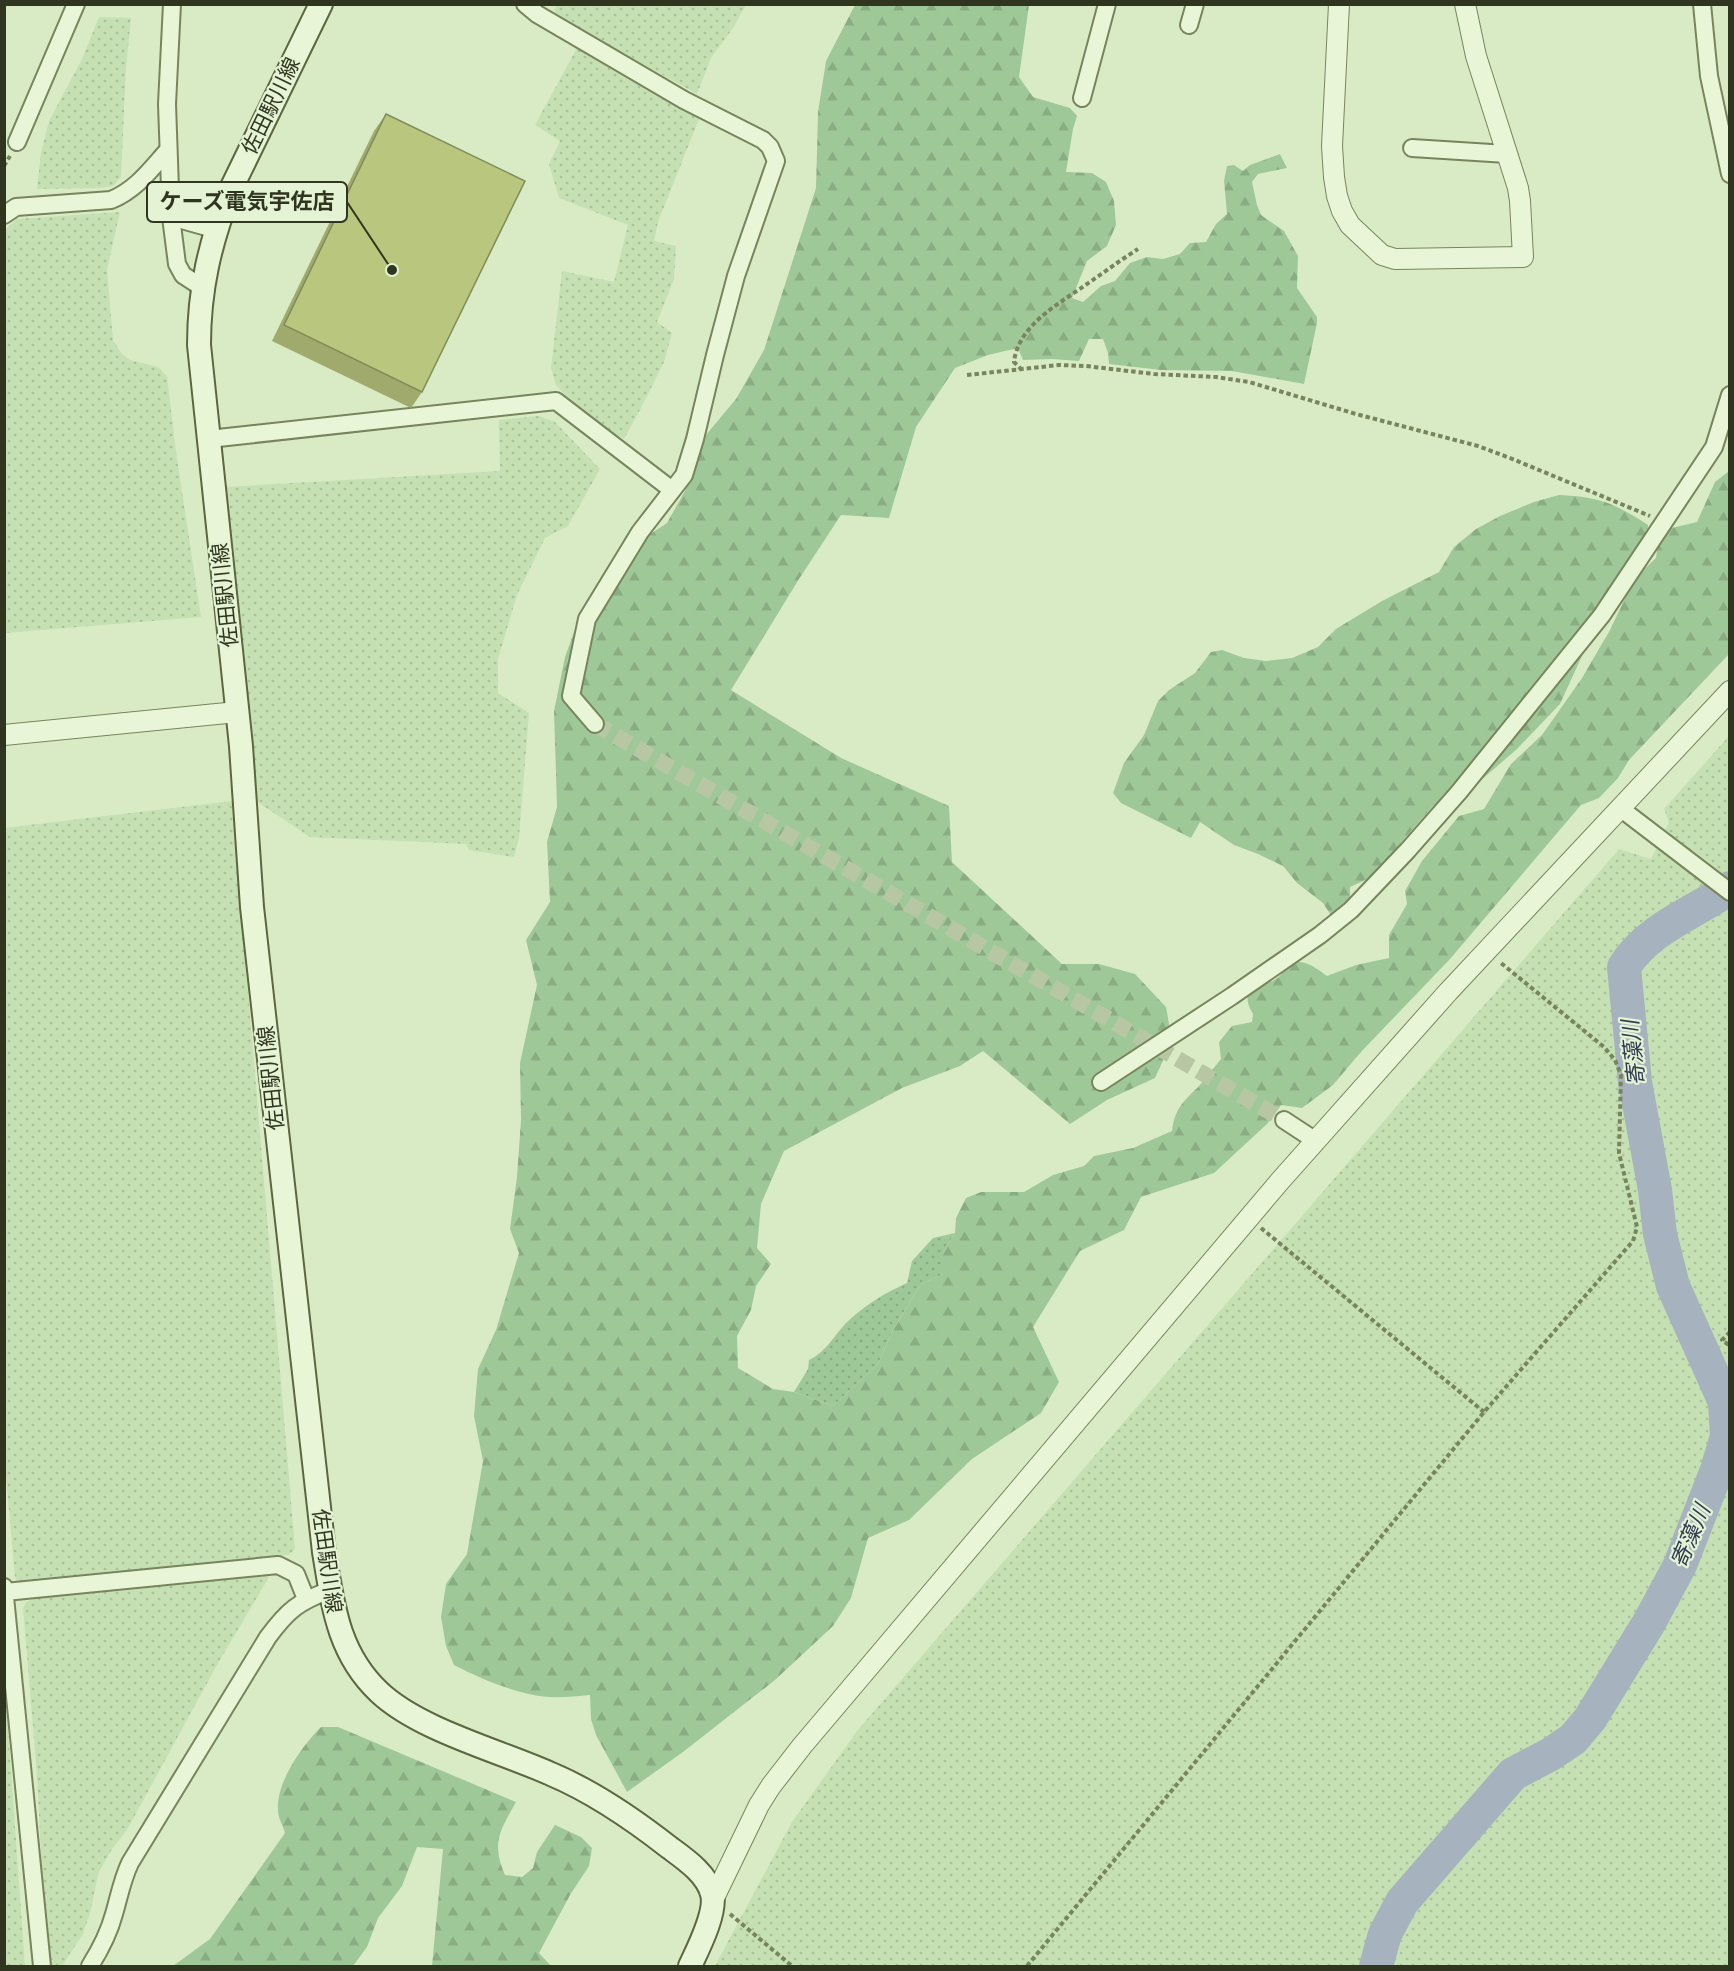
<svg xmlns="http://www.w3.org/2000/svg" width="1734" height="1971" font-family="Merriweather,'Noto Sans JP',serif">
<defs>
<pattern id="farmland-dots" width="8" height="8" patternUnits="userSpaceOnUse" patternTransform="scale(1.5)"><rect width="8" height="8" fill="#c5e0b2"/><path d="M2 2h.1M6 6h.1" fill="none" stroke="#aac199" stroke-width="1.8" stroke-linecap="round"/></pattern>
<pattern id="grass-dots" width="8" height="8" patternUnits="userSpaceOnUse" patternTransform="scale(1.5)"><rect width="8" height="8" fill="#9fc899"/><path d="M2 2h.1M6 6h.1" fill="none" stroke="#89ac83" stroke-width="1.8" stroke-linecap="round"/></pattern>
<pattern id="forest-firs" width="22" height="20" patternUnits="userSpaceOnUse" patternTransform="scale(1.5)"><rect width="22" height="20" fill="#9fc899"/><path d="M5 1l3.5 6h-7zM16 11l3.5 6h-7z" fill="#89ac83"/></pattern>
</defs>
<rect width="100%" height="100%" fill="#d9ebc5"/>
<g fill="url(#farmland-dots)">
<polygon points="557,5 557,4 746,5 733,28 711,58 697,94 560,18 554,10"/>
<polygon points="99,17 131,18 126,68 121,177 113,186 99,188 37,189 41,153 49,121 82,59"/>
<polygon points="577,48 622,76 699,119 658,222 654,241 676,246 674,279 657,322 672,333 664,362 641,408 624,439 605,429 567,397 556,385 551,368 562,271 614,282 628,225 559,198 549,164 560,141 535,125"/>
<polygon points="120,212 107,270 113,340 122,354 130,360 158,367 167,376 176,452 201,617 5,633 5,230 17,219"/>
<polygon points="539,416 555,422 600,469 568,526 545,538 517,595 498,659 498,693 529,713 519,838 514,857 469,850 466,844 310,837 253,799 224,487 500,471 499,420"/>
<polygon points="1729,736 1729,1966 715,1966 792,1822 857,1731 1619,849 1651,859 1669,822 1664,809"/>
<polygon points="232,801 295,1549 290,1554 282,1556 18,1584 15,1577 4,1456 4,828"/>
<polygon points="261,1574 269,1577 217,1665 127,1830 112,1849 98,1874 91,1910 83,1934 62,1966 47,1966 37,1776 23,1608 26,1602 35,1598"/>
<polygon points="5,1687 25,1966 5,1966"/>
</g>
<path fill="url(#grass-dots)" d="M955,1233L943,1252V1274L920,1285L893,1330L878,1364L833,1406L794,1392L808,1369L809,1360C826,1352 833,1337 845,1324C863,1306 885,1293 907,1283L912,1261L933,1238Z"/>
<g fill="url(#forest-firs)">
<path d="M855,5H1029L1019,77L1033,97L1070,108L1077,116L1073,129L1066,172L1092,173L1106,182L1114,201L1116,225L1107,246L1087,261L1072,298L1083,302L1101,286L1115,281L1130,263L1147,257L1163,259L1180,254L1190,243L1206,242L1216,224L1227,214L1224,181L1227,166L1234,165L1243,171L1250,165L1280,154L1287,168L1258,174L1252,182L1257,205L1261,215L1284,231L1298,256L1297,288L1317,317V323L1304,384L1232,371L1161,370L1109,364L1108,353L1103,339H1089L1079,361L1052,359L1023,360L1018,348L988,355L955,368L916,427L889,518L841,515L799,579L731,690L841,758L949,806L952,862L1062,964H1099L1135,974L1166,1007L1172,1041L1155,1078L1107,1100L1070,1124L983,1051L960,1066L902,1088L784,1151L761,1204L757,1248L771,1264L756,1286L751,1310L737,1336L738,1368L773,1389L794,1392L833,1406L878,1364L893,1330L920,1285L943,1274V1252L955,1233L956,1218L966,1198L981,1192H1024L1053,1175L1084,1166L1094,1156L1133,1148L1172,1131C1175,1108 1183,1102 1199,1086C1207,1078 1213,1068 1221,1059L1219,1042L1232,1026L1252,1022L1253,1014C1237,987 1260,989 1276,979C1284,974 1286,963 1298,962C1309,962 1319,970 1327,976L1356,965L1389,958V935L1407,904L1405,891L1422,861L1459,816L1484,809L1511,764L1542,735L1582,678L1610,630L1634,579L1656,558L1658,543L1667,529L1697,522L1715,482L1729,471V654L1629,760L1618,778L1599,798L1581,805L1450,959L1360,1053L1333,1085L1302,1108L1281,1105L1267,1124L1214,1173L1141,1197L1124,1230L1080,1251L1033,1327L1059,1382L1041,1413L972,1459L909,1520L868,1538L851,1598L833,1626L775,1680L683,1752L627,1792L596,1735L591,1719L590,1695C570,1697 548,1699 529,1694C503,1688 477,1677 454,1665L446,1646L441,1617L446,1584L467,1554L483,1461L474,1416L478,1369L496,1330L519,1253L510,1229L517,1177L521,1120L520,1063L537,985L526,940L550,902L547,842L557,807L554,711L565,657L583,607L614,558L667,523L685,491L705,436L736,399L764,350L816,188L818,112L826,61Z"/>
<path d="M1559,495C1600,497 1614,503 1648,525L1647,551L1587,645L1560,704L1517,749L1472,788L1433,806L1370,878L1350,887V918L1336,923L1323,903L1297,883L1283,866L1258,854L1234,845L1200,822L1191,838L1121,803L1113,793L1124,763L1144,735L1158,701L1169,690L1195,673L1211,652L1222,650L1244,658L1266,661L1292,658L1318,647L1336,629L1382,601L1439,572L1454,547L1476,529L1500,516L1534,502Z"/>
<path d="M321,1727H338L516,1802C500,1831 491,1842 505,1875L522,1877L533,1868L537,1852L555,1825L581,1837L592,1848L589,1866L570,1895L539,1953L551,1966H432L443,1849L417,1847L402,1886L378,1918L367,1947L353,1966H173L210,1939L285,1833C283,1826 278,1818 278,1810C276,1782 302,1746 321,1727Z"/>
</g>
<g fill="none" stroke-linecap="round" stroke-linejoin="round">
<path stroke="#a6b3be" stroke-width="34" d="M1376,1966L1385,1934L1402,1902L1513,1774L1551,1754L1573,1739L1590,1719L1650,1621L1680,1565L1717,1470L1727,1436L1725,1402L1673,1286L1660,1234L1655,1190L1635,1082L1624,967C1647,929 1694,913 1730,888"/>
<polyline stroke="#b7c7a4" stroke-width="16" stroke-dasharray="16 8" stroke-linecap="butt" points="595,724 1284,1120"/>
<defs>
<g id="minor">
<polyline points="172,4 167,104 171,217 177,264 183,275 203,288"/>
<polyline points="525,4 537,14 684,100 763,140 770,147 776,161 736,276 715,355 695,439 684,475 640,532 587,619 571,696 595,724"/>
<polyline points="1702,4 1709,76 1730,174"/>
<polyline points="1189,25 1195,4"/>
<polyline points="1082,98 1107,4"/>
<polyline points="17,142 76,4"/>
<polyline points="1412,148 1507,154"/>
<path d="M4,215L16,207L111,200C136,190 151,169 168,150"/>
<polyline points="171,217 217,230"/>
<polyline points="209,439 556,401 672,490"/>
<polyline points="1620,808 1730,892"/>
<polyline points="1101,1082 1232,996 1320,935 1351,910 1408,850 1459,792 1602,615 1714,447 1730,395"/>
<polyline points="1284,1120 1316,1141"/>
<polyline points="4,1587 42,1966"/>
<polyline points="5,1592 278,1565 296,1574 306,1599"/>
<path d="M90,1966C100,1950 109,1933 114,1914C119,1897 122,1880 130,1863L268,1637C288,1610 298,1602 330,1590"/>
</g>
<g id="tertiary">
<polyline points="1339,4 1332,146 1334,177 1337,196 1342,211 1350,225 1382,255 1395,259 1523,257 1520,201 1518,188 1476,56 1465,4"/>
<polyline points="4,735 237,712"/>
<polyline points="713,1900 759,1805 771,1786 802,1746 1280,1181 1448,992 1730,691"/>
</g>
<path id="secondary" d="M321,4L230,191C210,243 199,289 199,345L241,746L252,907L324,1552C333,1606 338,1653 379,1692C419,1730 500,1751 551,1774C594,1792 633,1819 670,1848C685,1859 707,1874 712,1894C717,1912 698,1949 690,1966"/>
</defs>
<use href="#minor" stroke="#78845c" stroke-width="20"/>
<use href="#tertiary" stroke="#78845c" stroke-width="22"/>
<use href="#secondary" stroke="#5c663f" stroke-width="26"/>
<g stroke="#78845c" stroke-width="4" stroke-dasharray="4.5 3" stroke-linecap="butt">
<polyline points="4,166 10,156"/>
<path d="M1022,370L1014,362C1018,326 1057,305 1084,286C1102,274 1119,261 1138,249"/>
<polyline points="967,375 1059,365 1086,366 1154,374 1216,377 1249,382 1356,414 1478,446 1510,458 1650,516"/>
<polyline points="1261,1228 1484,1412"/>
<polyline points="1730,1332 1722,1340 1730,1346"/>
<polyline points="730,1914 792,1966"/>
<polyline points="1027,1966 1484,1412 1633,1241 1637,1227 1619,1153 1621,1075 1615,1060 1604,1047 1501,963"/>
</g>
<use href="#minor" stroke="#e8f6d7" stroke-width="16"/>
<use href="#tertiary" stroke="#e8f6d7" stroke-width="20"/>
<use href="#secondary" stroke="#e8f6d7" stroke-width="22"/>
</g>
<polygon fill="#9faa6c" points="386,114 422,392 411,408 272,341 374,131"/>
<polygon fill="#b9c67d" stroke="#828b58" stroke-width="1.5" points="386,114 525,181 422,392 284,325"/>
<g text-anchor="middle" stroke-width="4.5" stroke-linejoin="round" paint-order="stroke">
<g font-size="21" fill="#30351f" stroke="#e4f3d3">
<text transform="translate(271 106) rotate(-64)" y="7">佐田駅川線</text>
<text transform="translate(225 595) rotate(-96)" y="7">佐田駅川線</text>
<text transform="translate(271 1078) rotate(-96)" y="7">佐田駅川線</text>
<text transform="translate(327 1561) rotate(82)" y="7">佐田駅川線</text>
</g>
<g font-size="22" font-style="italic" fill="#2f3a54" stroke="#e4f3d3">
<text transform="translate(1633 1053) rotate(-96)" y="8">寄藻川</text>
<text transform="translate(1690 1536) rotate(-67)" y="8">寄藻川</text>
</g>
</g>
<path fill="none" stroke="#30351f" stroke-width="2" d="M392 270L347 202"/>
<circle fill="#30351f" stroke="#e4f3d3" stroke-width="2" cx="392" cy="270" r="6"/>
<rect fill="#e4f3d3" stroke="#30351f" stroke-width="2" x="147" y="182" width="200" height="40" rx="6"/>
<g font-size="22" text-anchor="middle" font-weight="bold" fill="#30351f">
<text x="247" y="209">ケーズ電気宇佐店</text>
</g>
<rect width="1734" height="1971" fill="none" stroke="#30351f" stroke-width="12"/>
</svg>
